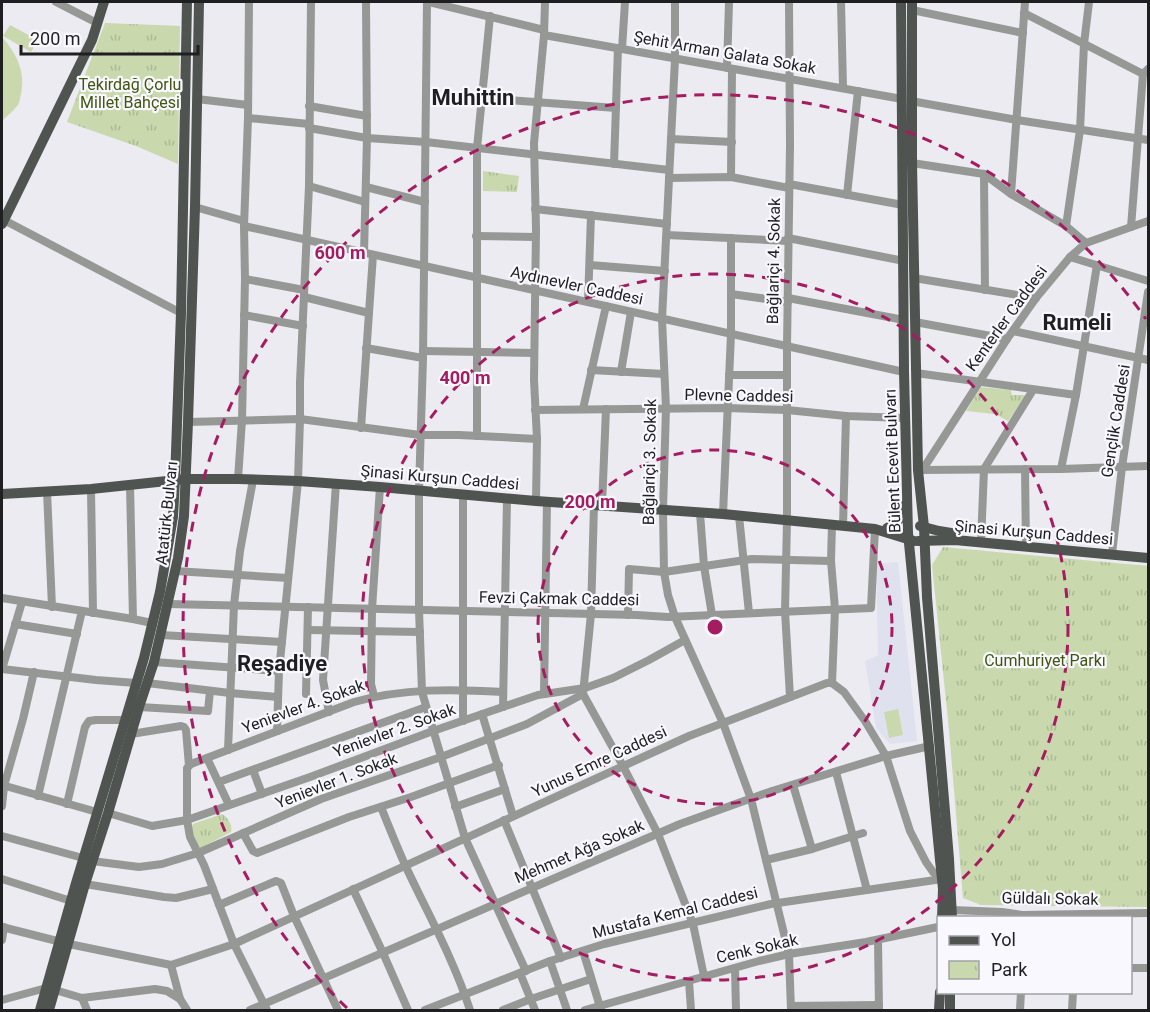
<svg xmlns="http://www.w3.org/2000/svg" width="1150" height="1012" font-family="Roboto,sans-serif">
<defs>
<pattern id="park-tufts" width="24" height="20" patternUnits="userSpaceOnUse" patternTransform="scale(1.5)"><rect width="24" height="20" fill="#c9d9ad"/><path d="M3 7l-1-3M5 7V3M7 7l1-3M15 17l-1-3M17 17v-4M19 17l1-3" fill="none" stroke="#acba95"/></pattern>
</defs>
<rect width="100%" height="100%" fill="#ebebf1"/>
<polygon fill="#e0e1ee" points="898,562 917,741 890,744 876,728 865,661 878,655 876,564"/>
<g fill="url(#park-tufts)">
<polygon points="105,23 180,26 178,164 136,146 67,122"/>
<polygon points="483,171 519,176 517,192 483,191"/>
<polygon points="981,387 1011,390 1012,395 1026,395 1008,421 995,414 966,411"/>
<polygon points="943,547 1148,566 1148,907 981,905 963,898 949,730 932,565"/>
<path d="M222,814C228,817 233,826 231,832L201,848L198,845L191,829L193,824Z"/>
</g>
<g fill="#c9d9ad">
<polygon points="10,25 38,40 31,52 3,36"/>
<path d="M2,37C16,53 26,71 21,94C20,97 20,100 19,103C15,110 7,116 2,121Z"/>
<polygon points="898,709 903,735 889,738 884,712"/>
</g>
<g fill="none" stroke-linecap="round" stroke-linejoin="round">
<g stroke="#969896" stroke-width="8">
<polyline points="56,2 97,23"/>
<polyline points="427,2 423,358 419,490 419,610 422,692 465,838 526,971"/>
<polyline points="429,2 544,30"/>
<polyline points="675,2 675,59 662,319 666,408 663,510 664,572 668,595 675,617 723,723 751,799 789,954 791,1010"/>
<polyline points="789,2 790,145 787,346 787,520 785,611 790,697"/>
<polyline points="841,2 843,88"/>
<polyline points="1025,2 1011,194 1066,226 1086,243"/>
<polyline points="912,10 1023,33"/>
<polyline points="1024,13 1143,74"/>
<polyline points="544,35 902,99"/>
<polyline points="622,49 625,2"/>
<polyline points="727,68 729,2"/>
<polyline points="482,98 616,108"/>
<polyline points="197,99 248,105"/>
<polyline points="911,101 1017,120 1148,140"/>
<polyline points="309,106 367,116"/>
<polyline points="248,118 309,124"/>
<polyline points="309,128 367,138 426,142 669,170"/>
<polyline points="671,139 732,142"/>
<polyline points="912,163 984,174 985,290"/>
<polyline points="614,164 618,48"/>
<polyline points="984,174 1011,194"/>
<polyline points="731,177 732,69"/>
<polyline points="669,178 731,177 789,188"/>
<polyline points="789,184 903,205"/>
<polyline points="309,186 365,202"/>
<polyline points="366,187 425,202"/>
<polyline points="847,195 858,91"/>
<polyline points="195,207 244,221"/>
<polyline points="535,209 667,224"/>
<polyline points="2,219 181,313"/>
<polyline points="244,226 904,372"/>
<polyline points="1066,226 1080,130 1084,44 1089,2"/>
<polyline points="1131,227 1143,74 1148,69"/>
<polyline points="667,235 788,241"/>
<polyline points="476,236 535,237"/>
<polyline points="788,238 904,261"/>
<polyline points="364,253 367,138 366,2"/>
<polyline points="1070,257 1148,281"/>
<polyline points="590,265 665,271"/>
<polyline points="914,278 1036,298"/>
<polyline points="245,279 304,290"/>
<polyline points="731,294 788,302"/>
<polyline points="304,297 369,313"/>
<polyline points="788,298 904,320"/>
<polyline points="588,302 591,215"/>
<polyline points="244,315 303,326"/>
<polyline points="915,322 1007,339"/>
<polyline points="1013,331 1148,360"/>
<polyline points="366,348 423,358"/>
<polyline points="423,351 534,353"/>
<polyline points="591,370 664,374"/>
<polyline points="621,372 631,312"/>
<polyline points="916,373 1076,395"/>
<polyline points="729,375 787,375"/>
<polyline points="583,409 606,306"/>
<polyline points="535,410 727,408 787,410 846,416 905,418"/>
<polyline points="188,422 300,419 420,435 459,435 537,439"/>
<polyline points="361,428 373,255"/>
<polyline points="477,436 477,148 490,16"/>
<polyline points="1025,469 1026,547"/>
<polyline points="1061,469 1076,395 1097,265"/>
<polyline points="918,470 925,466 1007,339 1036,298 1070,257 1086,243 1148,221"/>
<polyline points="918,470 1061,469 1148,466"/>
<polyline points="238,479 242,420 245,279 244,226 248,118 249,2"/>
<polyline points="130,485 133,619"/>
<polyline points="91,489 93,613"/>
<polyline points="47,491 52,607"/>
<polyline points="536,501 537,439 534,380 536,229 534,143 544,35 545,2"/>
<polyline points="594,505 591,614 583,694 623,766 658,834 693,924 704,976"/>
<polyline points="602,506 606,409"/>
<polyline points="700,513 704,566 712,615"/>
<polyline points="723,514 731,334 731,238"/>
<polyline points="739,516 749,613"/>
<polyline points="832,525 831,561 835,609 832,683"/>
<polyline points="843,526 846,416"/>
<polyline points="981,542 984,469 1033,390"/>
<polyline points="1112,554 1122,467 1148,292"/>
<polyline points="175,571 288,578"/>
<polyline points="2,598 133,619 152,623"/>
<polyline points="168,604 637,615 668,617 871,608 875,529"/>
<polyline points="628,615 629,569 664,572 752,559 831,561"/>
<polyline points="15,624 77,634"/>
<polyline points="308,630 420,632"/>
<polyline points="161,635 282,642"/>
<polyline points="154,662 279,671"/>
<polyline points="2,669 96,680 136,683"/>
<polyline points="2,669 22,602"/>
<polyline points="147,683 230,693 278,697"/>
<polyline points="306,694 308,607"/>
<polyline points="544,694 547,502"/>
<polyline points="374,696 371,684 372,609 380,487"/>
<polyline points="139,707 208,711 210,691"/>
<polyline points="503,707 507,499"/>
<polyline points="329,712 323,680 336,483"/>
<polyline points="482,714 513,816"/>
<polyline points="463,721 463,494"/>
<polyline points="277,731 279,671 298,481 300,419 300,382 309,186 311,2"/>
<polyline points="131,734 181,726 184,727 186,730 189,766 187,768 187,820 190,837 204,865 234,944 267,1010"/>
<polyline points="228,750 234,605 240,551 253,480"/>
<polyline points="207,758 229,805"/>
<path d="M189,766L191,764L354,702C403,688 453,689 503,692"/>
<polyline points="253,770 262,794"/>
<polyline points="836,772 867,890"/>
<polyline points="219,782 426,707"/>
<polyline points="2,785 97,812"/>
<polyline points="793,785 812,849"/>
<polyline points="38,796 82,611"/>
<polyline points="67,804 85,727 89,721 96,720 125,720"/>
<polyline points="2,806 4,786 23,719 34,672"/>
<path d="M381,807C389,827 397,847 406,867C428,914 454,960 470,1010"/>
<polyline points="455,807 505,789"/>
<polyline points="108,813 152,826 187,820 310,777 433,731 538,695 585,688 613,678 649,660 685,640"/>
<polyline points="504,820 561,958"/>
<polyline points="243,833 253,851 257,853 349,817 411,797 499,765"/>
<polyline points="2,836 83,858"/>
<polyline points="766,860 812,849 863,833"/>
<polyline points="92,861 139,867 162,864 198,853 321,799 441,757 527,724 583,694"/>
<polyline points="2,879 71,901"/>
<polyline points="85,884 164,897 176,898 213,889"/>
<polyline points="353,889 383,953 408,1010"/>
<polyline points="219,905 276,881 281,883 294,916 338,1010"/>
<polyline points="952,910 1002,912 1022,915 1148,913"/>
<polyline points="2,927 69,944 171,965 234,944 689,736 827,683 832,683 844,692 865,721 886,756 910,831 926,862 933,872 942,879"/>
<polyline points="2,940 4,927"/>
<polyline points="878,940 879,1010"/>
<polyline points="583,951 601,1010"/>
<polyline points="550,961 567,1010"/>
<polyline points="171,965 180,999 187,1010"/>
<polyline points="735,968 736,1010"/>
<polyline points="1130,968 1148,968"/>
<polyline points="520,973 535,1010"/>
<polyline points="689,981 691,1010"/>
<polyline points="55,990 82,998 155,989 167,991 180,999"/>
<polyline points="82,998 87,1010"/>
<polyline points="2,1000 46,988"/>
<polyline points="791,1006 879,1005"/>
<polyline points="250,1010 680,824 772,791 886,756 930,746"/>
<polyline points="425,1010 550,961 604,944 771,904 942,879"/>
<polyline points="503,1010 531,999 591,979"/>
<polyline points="585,1010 759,961 789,954 866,942 938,927"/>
<polyline points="1020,1010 1021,992"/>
<polyline points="1072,1010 1073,992"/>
</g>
<g stroke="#505450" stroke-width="10">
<polyline points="901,2 904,372 908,533 940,860 943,889 942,918"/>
<polyline points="912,2 912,163 918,470 924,527 927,597 949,859 952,918"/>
<polyline points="2,224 92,40 104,2"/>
<polyline points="2,494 91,489 186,479 238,479 298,481 380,487 536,501 723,514 875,529 914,541"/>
<polyline points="920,526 939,531 957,534"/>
<path d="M887,528C898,523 903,516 906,504"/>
<polyline points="918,541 955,540 1148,558"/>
<polyline points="40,1010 76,883 144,658 160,592 173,517 175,480 181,313 187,2"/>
<polyline points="49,1010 85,884 108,813 139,707 154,662 178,558 184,516 188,422 195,207 199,2"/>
<polyline points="939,1010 940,992"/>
<polyline points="950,1010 950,992"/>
</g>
</g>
<g fill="none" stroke="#a61c61" stroke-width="3" stroke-dasharray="10 8">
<circle cx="715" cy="627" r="177"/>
<circle cx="715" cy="627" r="353"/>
<path d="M347 1008A530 530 0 1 1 1146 319"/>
</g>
<g text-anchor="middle" stroke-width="4.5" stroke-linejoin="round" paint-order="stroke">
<g font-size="16" fill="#1f1f21" stroke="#f8f8fe">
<text transform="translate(725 52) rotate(10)" y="6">Şehit Arman Galata Sokak</text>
<text transform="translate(773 261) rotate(-89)" y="6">Bağlariçi 4. Sokak</text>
<text transform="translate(577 285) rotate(12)" y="6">Aydınevler Caddesi</text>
<text transform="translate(1006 318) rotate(-54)" y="6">Kenterler Caddesi</text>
<text transform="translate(739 395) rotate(1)" y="6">Plevne Caddesi</text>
<text transform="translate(1115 421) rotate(-81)" y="6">Gençlik Caddesi</text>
<text transform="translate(892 461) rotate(-92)" y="6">Bülent Ecevit Bulvarı</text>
<text transform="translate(649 462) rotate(-89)" y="6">Bağlariçi 3. Sokak</text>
<text transform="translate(440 477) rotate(5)" y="6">Şinasi Kurşun Caddesi</text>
<text transform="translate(166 513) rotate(-84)" y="6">Atatürk Bulvarı</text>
<text transform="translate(1034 532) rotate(5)" y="6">Şinasi Kurşun Caddesi</text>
<text transform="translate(559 598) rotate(1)" y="6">Fevzi Çakmak Caddesi</text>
<text transform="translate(303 706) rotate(-20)" y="6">Yenievler 4. Sokak</text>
<text transform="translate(394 730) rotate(-20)" y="6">Yenievler 2. Sokak</text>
<text transform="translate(599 761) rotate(-25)" y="6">Yunus Emre Caddesi</text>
<text transform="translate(336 780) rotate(-21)" y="6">Yenievler 1. Sokak</text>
<text transform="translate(579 851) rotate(-23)" y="6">Mehmet Ağa Sokak</text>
<text transform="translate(1050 898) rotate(1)" y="6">Güldalı Sokak</text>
<text transform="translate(675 912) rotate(-14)" y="6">Mustafa Kemal Caddesi</text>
<text transform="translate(757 948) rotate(-13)" y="6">Cenk Sokak</text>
</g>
<g font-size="16" fill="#425511" stroke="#f8f8fe">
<text x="130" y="90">Tekirdağ Çorlu<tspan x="130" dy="18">Millet Bahçesi</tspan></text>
<text x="1045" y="666">Cumhuriyet Parkı</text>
</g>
<g font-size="22" font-weight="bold" fill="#1f1f21" stroke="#f8f8fe">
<text x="473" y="105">Muhittin</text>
<text x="1077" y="330">Rumeli</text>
<text x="282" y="671">Reşadiye</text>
</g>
</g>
<circle cx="715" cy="627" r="9" fill="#a61c61" stroke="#f8f8fe" stroke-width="3"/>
<g font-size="18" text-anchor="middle" font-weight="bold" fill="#a61c61" stroke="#f8f8fe" stroke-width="4.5" stroke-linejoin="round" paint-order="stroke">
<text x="340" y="259">600 m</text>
<text x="465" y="384">400 m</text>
<text x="590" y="508">200 m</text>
</g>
<rect width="1150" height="1012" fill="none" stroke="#1f1f21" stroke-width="6"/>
<rect x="937" y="916" width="195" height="78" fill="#f8f8fe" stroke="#a1a1a6" stroke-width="1.5"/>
<rect x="949" y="936" width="30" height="9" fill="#505450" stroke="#a1a1a6" stroke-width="1.5"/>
<text x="991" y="946" font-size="18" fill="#1f1f21">Yol</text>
<rect x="949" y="961" width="30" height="18" fill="url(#park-tufts)" stroke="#a1a1a6" stroke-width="1.5"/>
<text x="991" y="976" font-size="18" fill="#1f1f21">Park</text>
<path d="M21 45v9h177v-9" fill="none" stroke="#1f1f21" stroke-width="3"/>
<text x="30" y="45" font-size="18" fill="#1f1f21" stroke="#f8f8fe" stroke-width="4.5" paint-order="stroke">200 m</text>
</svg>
